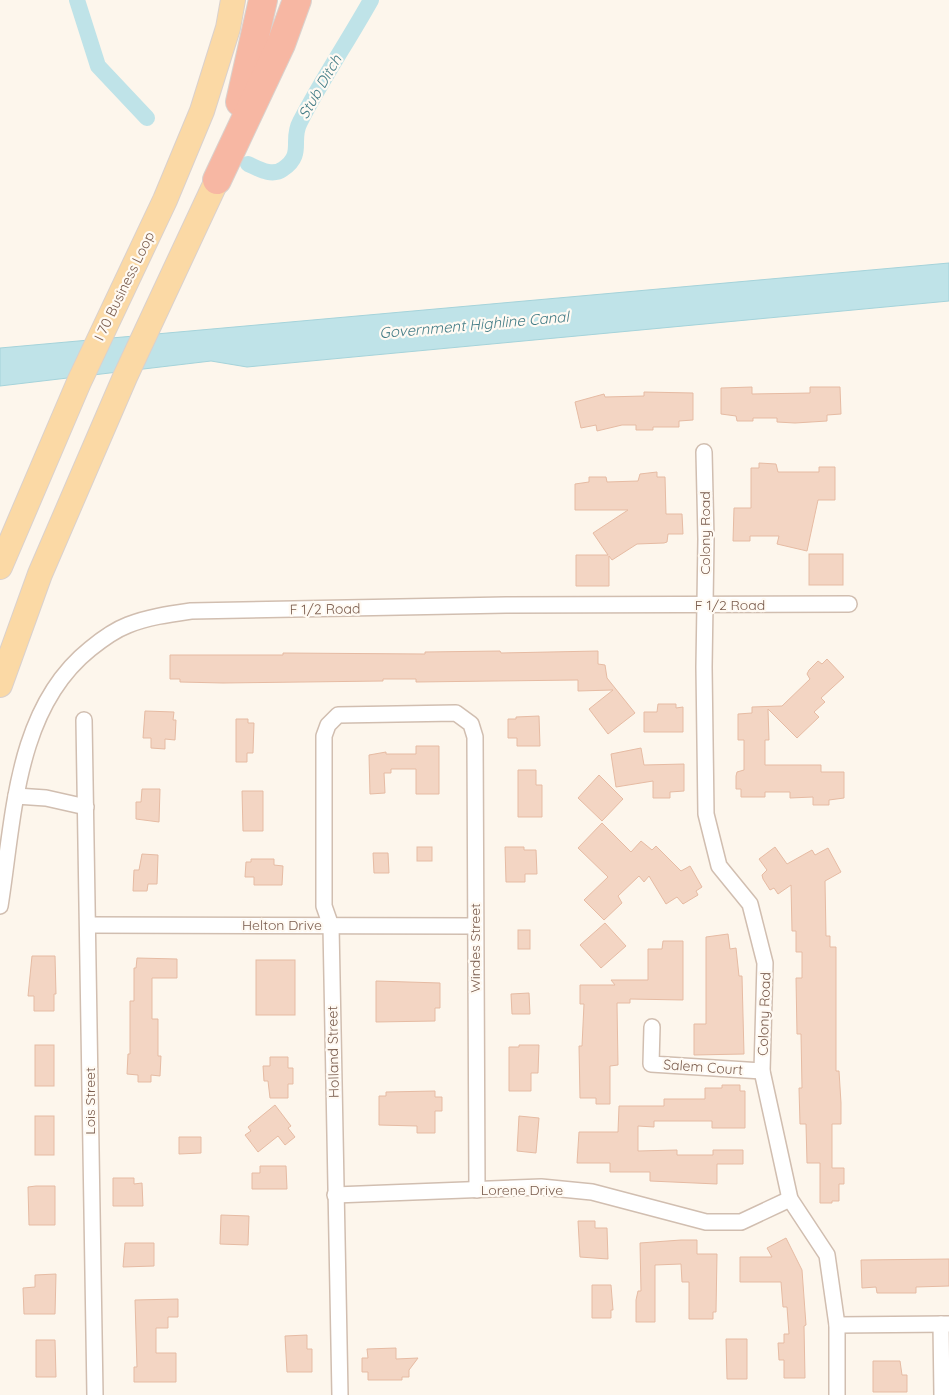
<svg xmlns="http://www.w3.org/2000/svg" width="949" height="1395" font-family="Quicksand,sans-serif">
<rect width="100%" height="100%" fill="#fdf6ec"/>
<polygon fill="#bfe3e8" stroke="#a5d3da" points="949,263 949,301 247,367 211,361 0,386 0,348"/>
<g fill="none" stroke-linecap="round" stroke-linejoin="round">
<g stroke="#bfe3e8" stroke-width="16">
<polyline points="77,0 98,66 147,118"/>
<path d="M248,164C259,169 272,177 283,169C305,154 290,140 300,122C321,81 348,41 371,0"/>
</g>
</g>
<g fill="#f3d5c3" stroke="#e6bba3">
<polygon points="752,387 752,394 810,393 810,387 840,387 841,414 827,415 827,421 795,423 777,422 777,418 753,418 753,421 737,421 736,416 721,414 721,388"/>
<polygon points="644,392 693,393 693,420 679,421 679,427 653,427 653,430 636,430 636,425 622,425 597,431 596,425 581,428 575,402 604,394 605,397 644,396"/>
<polygon points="759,463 776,464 778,472 819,472 819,467 835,467 835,500 818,500 807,551 777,544 779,536 750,536 750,541 733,541 734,508 751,508 751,468 759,468"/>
<polygon points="657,472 657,477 665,477 666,514 682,514 683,534 668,534 667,542 664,543 637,544 612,560 609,556 609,586 576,586 576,555 608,555 593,533 628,510 575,510 575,484 589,482 589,477 606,477 607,482 638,481 640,474"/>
<rect x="809" y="554" width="34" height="31"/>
<polygon points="500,651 501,653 598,651 598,664 605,665 607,678 635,713 608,734 589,709 613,690 578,691 578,680 416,682 416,679 383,679 383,681 223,683 180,682 180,679 170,679 170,655 283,655 283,653 425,654 425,652"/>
<polygon points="827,659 844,677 821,698 825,702 814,712 819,717 797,738 768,709 769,740 765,740 765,765 821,765 821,772 844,772 844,798 829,800 829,805 813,805 813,797 790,798 790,792 765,792 765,797 741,797 741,789 736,789 736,776 737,772 744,770 744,740 738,740 738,714 752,713 752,707 782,706 810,679 807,674 809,670 818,661 822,664"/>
<polygon points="658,704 676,704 676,708 683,707 683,732 644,732 644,712 657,712"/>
<polygon points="145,711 174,712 173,720 176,720 175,740 165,739 165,749 151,748 151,738 143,738"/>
<polygon points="539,716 540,746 517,746 517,738 508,738 508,719 516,719 516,717"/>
<polygon points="236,719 248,719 248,723 254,723 253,753 247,753 247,762 236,762"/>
<polygon points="416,746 439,746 439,794 416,794 416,769 391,769 391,773 384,773 385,793 370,794 369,755 386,752 386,754 416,754"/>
<polygon points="641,748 644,765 684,764 684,791 670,792 670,798 653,798 653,781 616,787 611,754"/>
<polygon points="518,770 536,770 536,785 542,785 542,817 518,817"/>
<polygon points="599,775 623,799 602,821 578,798"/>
<polygon points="142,789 160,789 159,822 136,819 136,802 141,802"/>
<polygon points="242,791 263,791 263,831 243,831"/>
<polygon points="602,823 631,852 641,841 652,850 656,846 681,871 690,866 702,887 696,891 698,895 683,904 677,897 666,904 649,876 644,882 639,876 618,896 622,903 604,920 584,900 608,877 578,848"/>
<rect x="417" y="847" width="15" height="14"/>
<polygon points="505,847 524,847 524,850 536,850 537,874 525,874 525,882 506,882"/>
<polygon points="775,847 787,864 812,850 815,855 828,848 841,872 825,881 826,936 830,936 830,947 836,947 836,1071 839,1071 841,1103 841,1124 832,1124 832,1168 844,1168 844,1184 839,1184 839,1201 832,1201 832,1203 820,1203 820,1163 807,1163 806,1124 800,1124 799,1088 802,1088 801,1034 797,1034 796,978 802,978 802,952 796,952 796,931 792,931 791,885 778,894 774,888 770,890 763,879 762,875 767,870 759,859"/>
<polygon points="373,853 388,853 389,873 374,873"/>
<polygon points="142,854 158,855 157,884 148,884 147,891 133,891 134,870 139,870"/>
<polygon points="251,859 274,859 274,865 283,866 282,885 254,885 254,877 245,877 246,862 251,862"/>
<polygon points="605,923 626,946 601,968 580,945"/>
<rect x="518" y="930" width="12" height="19"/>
<polygon points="728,934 730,949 736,948 739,976 742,976 744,1054 694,1055 694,1024 706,1024 706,937"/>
<polygon points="663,941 683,941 683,1000 630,999 630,1003 617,1003 618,1065 610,1066 610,1104 596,1104 596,1098 580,1098 579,1046 582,1046 584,1004 580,1004 580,985 615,985 611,980 648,980 648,949 662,949"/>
<polygon points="32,956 55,956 56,994 54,994 54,1011 34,1011 34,996 28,996"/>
<polygon points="137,958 177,959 177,978 152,978 152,1019 158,1019 158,1056 161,1056 160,1076 151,1075 151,1082 138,1082 138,1075 127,1074 128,1054 130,1054 130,1001 134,1001 134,968 136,968"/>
<rect x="256" y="960" width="39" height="55"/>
<polygon points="376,981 440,983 440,1008 435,1008 435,1021 376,1022"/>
<polygon points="529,993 530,1014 512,1014 511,994"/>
<rect x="35" y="1045" width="19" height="41"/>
<polygon points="519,1045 539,1045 538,1073 531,1073 531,1091 509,1091 509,1047 519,1047"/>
<polygon points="270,1057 288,1057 288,1068 293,1068 293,1084 288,1084 288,1098 270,1098 268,1081 264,1081 263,1066 270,1066"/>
<polygon points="722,1085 740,1085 740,1091 745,1091 745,1128 712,1128 712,1121 654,1121 654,1127 638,1126 638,1151 677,1150 677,1155 713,1155 713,1150 743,1150 743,1164 717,1164 717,1184 650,1181 650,1172 610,1172 610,1163 577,1163 579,1132 618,1132 619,1106 664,1106 664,1099 705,1099 705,1088 722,1088"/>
<polygon points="435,1091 435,1097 442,1097 442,1111 435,1111 435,1133 417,1133 417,1126 379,1125 379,1096 386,1096 386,1092"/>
<polygon points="275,1105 291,1126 288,1128 295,1137 285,1145 278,1136 258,1152 245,1135 251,1131 248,1127"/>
<rect x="35" y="1116" width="19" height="39"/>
<polygon points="519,1116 539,1118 536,1153 517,1151"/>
<polygon points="179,1137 201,1137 201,1153 179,1154"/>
<polygon points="260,1166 286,1166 287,1189 252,1189 252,1173 260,1173"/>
<polygon points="113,1178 134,1178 134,1184 142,1183 143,1206 113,1206"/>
<polygon points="36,1186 55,1186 55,1225 29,1225 28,1187"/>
<polygon points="221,1215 249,1216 248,1245 220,1244"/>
<polygon points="578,1221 595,1221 595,1228 607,1228 608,1259 580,1257"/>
<polygon points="786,1238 802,1270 806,1325 804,1326 805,1378 784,1378 784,1360 779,1360 778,1343 784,1343 784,1334 789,1334 787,1307 783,1307 781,1282 740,1282 740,1257 772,1257 767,1248"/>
<polygon points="681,1240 697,1240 697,1254 717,1254 716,1312 713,1312 713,1319 689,1319 689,1282 682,1282 681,1264 655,1265 655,1322 636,1322 636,1300 638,1291 641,1291 640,1243"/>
<polygon points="125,1243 154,1243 154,1266 123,1267"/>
<polygon points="949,1259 949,1286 916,1287 916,1293 877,1293 876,1287 862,1288 861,1260"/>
<polygon points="56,1274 55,1314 24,1314 23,1288 35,1287 35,1275"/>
<polygon points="592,1285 611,1285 613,1310 611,1310 611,1318 592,1318"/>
<polygon points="178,1299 178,1317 168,1317 168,1328 156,1328 156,1353 176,1353 176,1382 134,1382 134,1367 137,1367 135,1300"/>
<polygon points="307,1335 307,1349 312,1349 312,1372 287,1372 285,1336"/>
<polygon points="726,1339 747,1339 747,1379 727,1379"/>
<polygon points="36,1340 55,1340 56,1377 36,1377"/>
<polygon points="396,1348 396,1359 418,1358 409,1370 409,1377 402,1377 402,1380 368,1380 368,1372 362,1372 362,1358 368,1358 367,1349"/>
<polygon points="873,1361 900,1361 902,1375 907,1375 907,1392 873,1392"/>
</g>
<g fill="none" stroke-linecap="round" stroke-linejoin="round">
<defs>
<g id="street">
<polyline points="704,452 706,539 704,667 706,814 719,866 750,904 765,963 762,1071 790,1199 827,1255 837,1325 837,1395"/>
<polyline points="84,720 95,1395"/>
<polyline points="16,796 46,798 86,807"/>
<path d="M0,906C14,818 15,709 90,649C101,640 115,630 128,625C148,617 170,614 191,611L506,605L849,604"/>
<polyline points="89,925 474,926"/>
<polyline points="652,1027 651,1064 762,1071"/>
<polyline points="335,1195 541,1187 592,1192 706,1222 741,1222 790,1199"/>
<polyline points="941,1324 942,1395"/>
<polyline points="837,1325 949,1324"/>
<polyline points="340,1395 331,926 324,906 324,736 328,725 338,715 456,713 471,724 475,737 477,1190"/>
</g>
<g id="primary">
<polyline points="0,567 79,382 165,200 202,111 228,28 233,0"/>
<polyline points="0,685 40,574 125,377 217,180"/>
</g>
<g id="highway">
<polyline points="240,102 263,0"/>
<polyline points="217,180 281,44 297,0"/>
</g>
</defs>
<use href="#street" stroke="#d1beb0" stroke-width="18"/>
<use href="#primary" stroke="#dad1cd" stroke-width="26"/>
<use href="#highway" stroke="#dad1cd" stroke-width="30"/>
<use href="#street" stroke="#fff" stroke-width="15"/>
<use href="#primary" stroke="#fbd9a5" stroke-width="24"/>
<use href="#highway" stroke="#f7b7a3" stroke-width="28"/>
</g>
<g text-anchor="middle" stroke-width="4.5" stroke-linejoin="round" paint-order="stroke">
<g font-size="14" fill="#7a5c4d" stroke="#fffaf3">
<text transform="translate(124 286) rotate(-64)" y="5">I 70 Business Loop</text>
<text transform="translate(705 533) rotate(-90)" y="5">Colony Road</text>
<text x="730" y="610">F 1/2 Road</text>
<text transform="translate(325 609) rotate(-1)" y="5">F 1/2 Road</text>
<text x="282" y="930">Helton Drive</text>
<text transform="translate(475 948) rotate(-90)" y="5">Windes Street</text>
<text transform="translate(764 1014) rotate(-88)" y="5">Colony Road</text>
<text transform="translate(333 1052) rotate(-91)" y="5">Holland Street</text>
<text transform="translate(703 1067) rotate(4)" y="5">Salem Court</text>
<text transform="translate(90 1101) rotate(-90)" y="5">Lois Street</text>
<text x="522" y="1195">Lorene Drive</text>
</g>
<g font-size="15" font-style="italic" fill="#437c86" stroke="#fffaf3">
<text transform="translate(320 87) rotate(-60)" y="5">Stub Ditch</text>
<text transform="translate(474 325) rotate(-5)" y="5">Government Highline Canal</text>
</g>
</g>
</svg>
